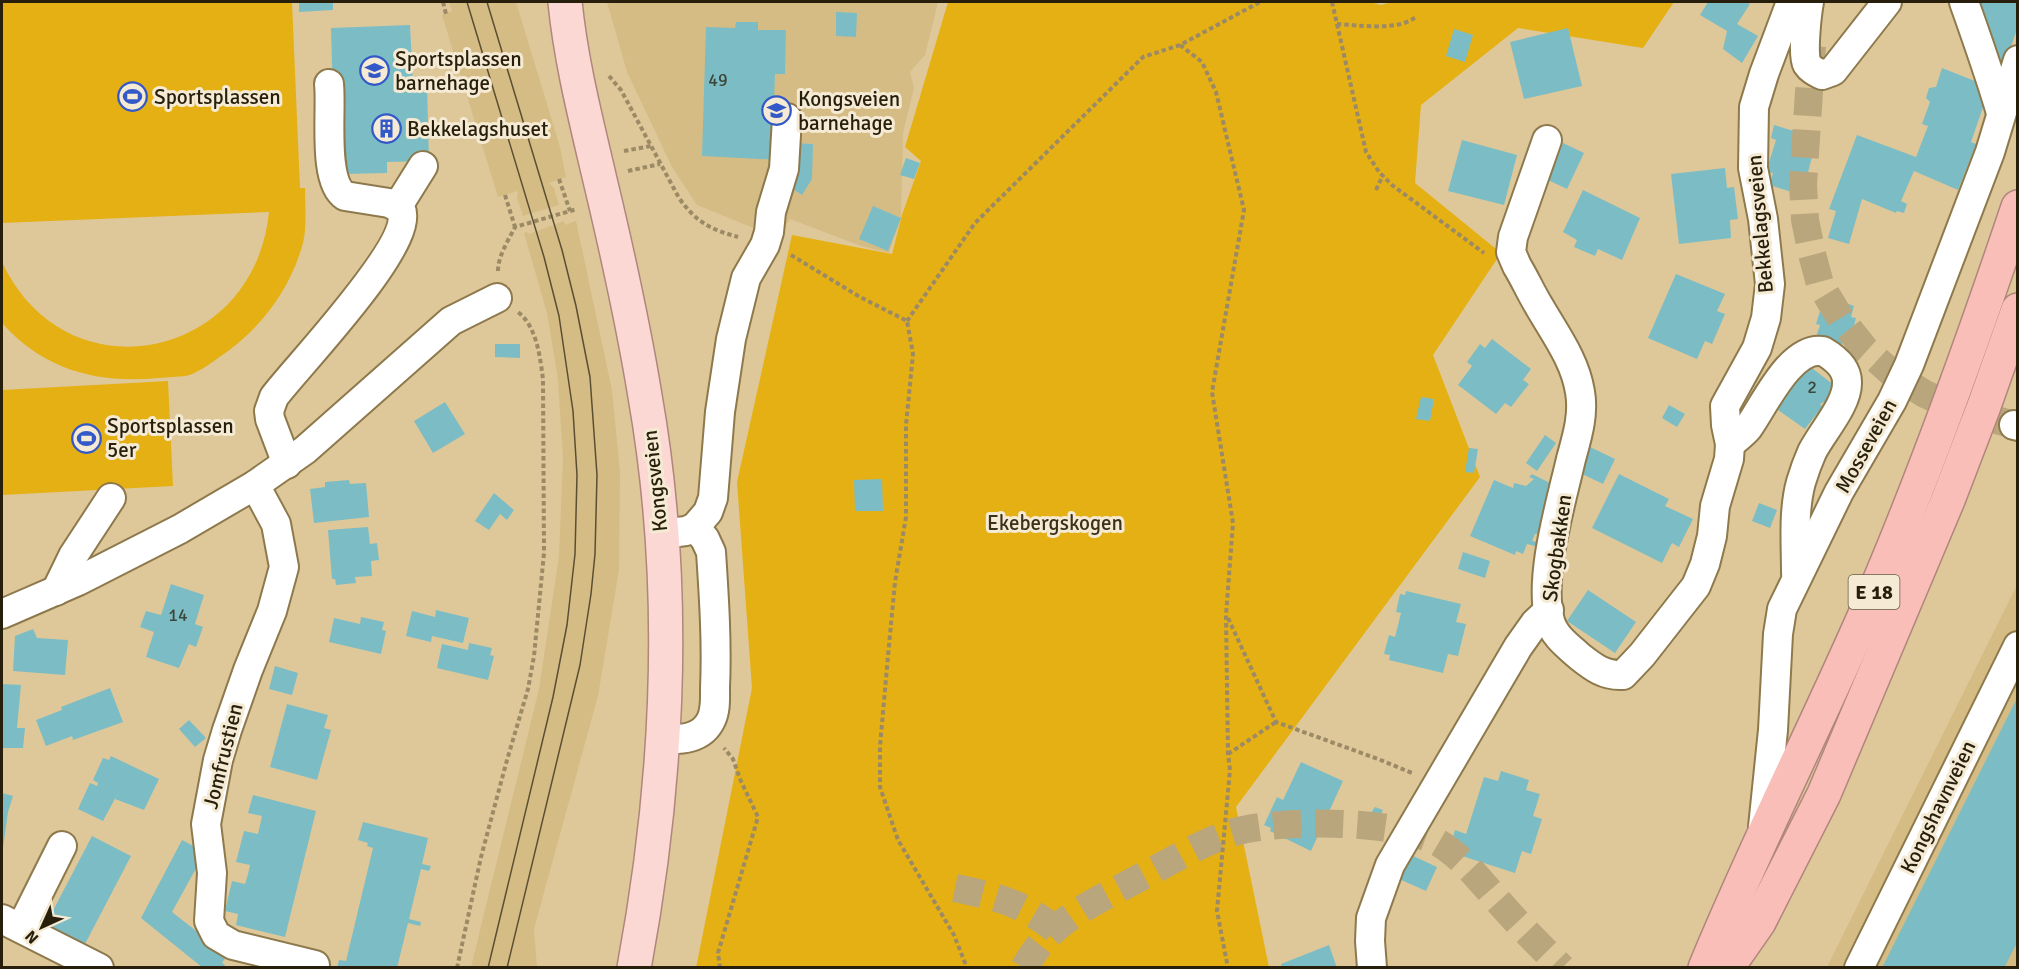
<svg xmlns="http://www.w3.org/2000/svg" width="2019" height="969" font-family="Signika,sans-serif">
<rect width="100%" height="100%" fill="#dec899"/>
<g fill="#d5bc85">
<polygon points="449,2 516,2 560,147 566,177 549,183 554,188 559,205 523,216 517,198 518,191 498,197 442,15 452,11"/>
<polygon points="607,2 938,2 925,55 910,72 914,88 903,133 901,218 889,253 861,246 790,219 778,238 697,205 672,167 627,72"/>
<polygon points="564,221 565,225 576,221 612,390 620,472 619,570 598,696 534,929 537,967 471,967 539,689 559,556 563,458 558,380 547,313 524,233 528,232 529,234"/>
<polygon points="2017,585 2017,967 1827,967"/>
</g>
<g fill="#e5b014">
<path d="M2,2H292L300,188H305C305,206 307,226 303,243C290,291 259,331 218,358C209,365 197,373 186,376C177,377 168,377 159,378C97,384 44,370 2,323V262C65,398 254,362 269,212L2,223Z"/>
<polygon points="948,2 1370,2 1381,5 1392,2 1674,2 1643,48 1518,28 1421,105 1415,183 1501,253 1433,355 1480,477 1236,807 1269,967 696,968 752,688 737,482 792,235 892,254 902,215 921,161 905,147"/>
<polygon points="168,381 173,486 2,495 2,390"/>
</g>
<g fill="#7cbdc5">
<polygon points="299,2 333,2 333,10 299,12"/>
<polygon points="1708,2 1745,2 1750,4 1737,24 1758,36 1742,63 1723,49 1727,31 1700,15"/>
<polygon points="1979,2 2018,2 2018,26 2004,67 1996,65"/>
<polygon points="836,12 857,13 856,37 836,36"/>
<polygon points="736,22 758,22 758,30 786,30 785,74 775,74 774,100 783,107 781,160 702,156 706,27 735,28"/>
<polygon points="410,25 413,84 427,84 429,161 387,162 387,173 345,174 342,98 333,98 331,28"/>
<polygon points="1568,28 1582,86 1524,99 1510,42"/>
<polygon points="1454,29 1473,35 1465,62 1446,56"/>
<polygon points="1942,68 1990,87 1971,142 1976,144 1958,190 1914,171 1901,201 1907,204 1904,213 1897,211 1896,213 1862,199 1849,244 1828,238 1836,211 1829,209 1857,135 1916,157 1928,126 1922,124 1930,102 1926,98 1929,88 1936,87"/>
<polygon points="1774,125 1817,138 1802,195 1769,185 1773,173 1766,172 1776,140 1771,138"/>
<polygon points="1462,140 1517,155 1504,205 1448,191"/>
<polygon points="792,143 813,144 812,179 802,195 785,184"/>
<polygon points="1563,143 1584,153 1567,189 1546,179"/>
<polygon points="906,158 920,163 914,179 900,175"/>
<polygon points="1725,168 1727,188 1734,187 1738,219 1730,220 1731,238 1679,244 1671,174"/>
<polygon points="1583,190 1640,218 1622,260 1598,249 1595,256 1574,247 1577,240 1563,232"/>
<polygon points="873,206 901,218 888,251 859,239"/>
<polygon points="1676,274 1725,294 1717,311 1725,314 1712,344 1705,341 1697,359 1648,338"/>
<polygon points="1829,297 1854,306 1851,317 1856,318 1851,337 1845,336 1841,347 1816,337 1820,325 1816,324 1820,311 1824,312"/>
<polygon points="1492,339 1531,369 1523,380 1529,384 1511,407 1505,403 1496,414 1458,385 1472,366 1467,362 1480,344 1485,348"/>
<polygon points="495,344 520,344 520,358 495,357"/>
<polygon points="1804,362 1834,385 1830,389 1831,396 1828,400 1820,404 1822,407 1805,429 1771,405"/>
<polygon points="1421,397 1434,399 1430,421 1416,419"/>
<polygon points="445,402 465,434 433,453 414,421"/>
<polygon points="1669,405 1685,414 1677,427 1662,418"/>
<polygon points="1545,435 1556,443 1537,471 1526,463"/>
<polygon points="1590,447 1615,459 1603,484 1578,472"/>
<polygon points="1469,448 1478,449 1474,473 1465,472"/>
<polygon points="1532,474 1552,484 1540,533 1535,534 1532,541 1537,542 1535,546 1527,544 1523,554 1516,551 1515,555 1470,536 1494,480 1513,488 1514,483 1526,486 1534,479 1529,477"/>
<polygon points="1619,474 1669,499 1665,506 1693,519 1679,547 1672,543 1662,563 1592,528"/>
<polygon points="882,479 883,511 855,511 854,480"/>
<polygon points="349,480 350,484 366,483 369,517 314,523 310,489 325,487 325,482"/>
<polygon points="494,493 514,510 507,520 500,514 489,530 475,521"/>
<polygon points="1759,503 1777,510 1770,528 1752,521"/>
<polygon points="368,527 370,544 377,543 379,560 371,561 372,576 355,577 356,583 336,585 335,579 332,579 328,530"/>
<polygon points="1463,552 1490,561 1485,578 1458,569"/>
<polygon points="171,584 204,595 195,624 203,627 196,647 189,644 179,668 146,657 154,632 140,627 146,611 161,615"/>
<polygon points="1588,590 1636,622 1615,653 1567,621"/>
<polygon points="1406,591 1461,604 1456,622 1466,624 1458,656 1448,654 1443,673 1389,660 1390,655 1384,654 1389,635 1395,637 1401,613 1396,612 1400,594 1405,595"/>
<polygon points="436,610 469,618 463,643 432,636 431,642 406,636 412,611 435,617"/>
<polygon points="361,617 384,622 382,630 386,631 381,654 329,642 334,618 360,624"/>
<polygon points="33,629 37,638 68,640 65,675 13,671 15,636"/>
<polygon points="469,643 492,648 490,655 494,656 488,680 437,668 442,644 468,650"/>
<polygon points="275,666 298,673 292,695 269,689"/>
<polygon points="2,684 21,685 17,728 25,728 23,748 2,748"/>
<polygon points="110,688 123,722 73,740 72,736 46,746 36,720 62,710 61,707"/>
<polygon points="2018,696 2018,941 2004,968 1882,968"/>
<polygon points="287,704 328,715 324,728 331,730 317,780 270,767"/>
<polygon points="189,720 206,738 195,747 179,729"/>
<polygon points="111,756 159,779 144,810 115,799 118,793 103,821 78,809 90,783 97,786 98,783 93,780 103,758 109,760"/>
<polygon points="1301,762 1343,781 1311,851 1270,831 1271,828 1264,825 1277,797 1283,800"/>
<polygon points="1501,771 1529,780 1526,790 1540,794 1533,816 1542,819 1531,854 1522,851 1515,873 1459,855 1460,851 1450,848 1455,830 1466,834 1484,777 1498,781"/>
<polygon points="2,793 13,796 8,812 3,848"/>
<polygon points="253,795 316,811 285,937 236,925 238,914 225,911 232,881 245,884 248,874 250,865 236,862 244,831 258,834 262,816 248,813"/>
<polygon points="1375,807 1383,810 1378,820 1369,816"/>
<polygon points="363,822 428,838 422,864 431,866 429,871 421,869 409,919 421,922 420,926 408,923 397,968 337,968 339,960 346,961 373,848 367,846 368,843 358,840"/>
<polygon points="92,836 131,856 85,944 46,924"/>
<polygon points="182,840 205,852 172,912 227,955 222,963 225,965 223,968 203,968 141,918"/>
<polygon points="1411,855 1437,867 1426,891 1399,879"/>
<polygon points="1329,945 1337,968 1282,968 1281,964"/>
</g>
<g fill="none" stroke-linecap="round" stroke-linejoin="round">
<g stroke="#b9a67d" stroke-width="28" stroke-dasharray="28 14" stroke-linecap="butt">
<polyline points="1812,46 1803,184 1805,220 1812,254 1820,284 1841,319 1865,349 1894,375 1925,394 1955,408 2014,425"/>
<path d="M955,888C998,897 1020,902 1055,929"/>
<path d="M1024,968C1033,953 1042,940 1055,929C1080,907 1112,893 1141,877C1170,862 1200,843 1231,833C1277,819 1394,819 1437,842C1462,856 1480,881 1499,902C1519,925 1540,946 1562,968"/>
</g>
<defs>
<g id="minor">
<path d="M1809,2C1807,13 1802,55 1807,64C1811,70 1816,72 1822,75L1833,71L1887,2"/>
<path d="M1964,2C1977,39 1990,75 2001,113"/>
<path d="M1547,140L1513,237L1511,252L1517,266C1525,279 1531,293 1539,306C1555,334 1575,360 1580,392C1584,415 1577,437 1571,459C1561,503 1538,578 1550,621C1554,636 1568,646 1579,656C1593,667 1604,676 1623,675L1642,655L1696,586L1705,564L1712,536L1715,506L1729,459L1730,444L1726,425L1725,406L1757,348L1766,318L1770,284L1763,219L1753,168L1754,107L1764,74L1791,2"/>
<polyline points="398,206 423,166"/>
<polyline points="2014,425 2018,426"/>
<path d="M1730,444C1736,439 1743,434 1748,428C1764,406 1790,346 1823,351C1835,358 1847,368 1847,382C1848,404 1822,432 1812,452C1808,461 1804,472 1801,482C1793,511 1796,543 1796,573"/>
<path d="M287,464L270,419L269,411L274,397C297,366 416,244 401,209L389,203L345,196C322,181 332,110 329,84"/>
<polyline points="255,485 276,524 284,567 272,611 248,670 227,730 218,760 206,824 212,873 209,921 216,935 233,945 315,965"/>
<polyline points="661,534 686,531 695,527 708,512 713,498 720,412 731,339 746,278 765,245 769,232 771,212 784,169 787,118"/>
<polyline points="56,591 73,556 111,498"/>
<polyline points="2,614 78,581 180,529 255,485 305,450 451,321 497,298"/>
<path d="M663,739C681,740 702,739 711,720C716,710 715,698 715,688C717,643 714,597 711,552L705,539L695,527"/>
<polyline points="1763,827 1773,730 1778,634 1782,609 1839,492 1892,401 1909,365 1990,152 2018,60"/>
<polyline points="2,919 99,968"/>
<polyline points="21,928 62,846"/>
<polyline points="1372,968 1370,941 1371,918 1390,865 1518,647 1535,623 1549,610"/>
<polyline points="1859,968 2018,646"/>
</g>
<path id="major" d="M565,2C571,62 586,120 600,180C617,251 633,323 645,396C678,584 669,780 634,968"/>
<g id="highway">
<path d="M1705,968C1756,844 1817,725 1870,603C1926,473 1973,341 2018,207"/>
<polyline points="1727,968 1759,922 1824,794 1948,500 1984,406 2018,310"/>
</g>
</defs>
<use href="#minor" stroke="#8d794c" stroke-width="32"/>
<use href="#major" stroke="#b0867c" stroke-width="36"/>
<use href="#highway" stroke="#b0867c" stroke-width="36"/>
<g stroke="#9b8a65" stroke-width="4" stroke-dasharray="4.5 3" stroke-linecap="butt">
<polyline points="443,2 446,14"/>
<path d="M1332,2L1337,24C1359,25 1399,32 1417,16"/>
<polyline points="1337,24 1366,152 1379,172 1392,185 1484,253"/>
<polyline points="1180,45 1202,62 1216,92 1244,210 1212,392 1233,523 1226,615 1228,754 1230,770 1217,911 1228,968"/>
<path d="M609,76L621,90L679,198C697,223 710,229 738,237"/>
<polyline points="624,151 651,146"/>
<polyline points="628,171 660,164"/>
<polyline points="559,179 570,211"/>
<polyline points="1376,190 1383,175"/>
<polyline points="505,195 515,227"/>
<polyline points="791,255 860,297 907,321 913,354 906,425 906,517 895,582 889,645 880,746 880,787 898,840 954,935 967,968"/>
<path d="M498,271C498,256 508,241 515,227L577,209"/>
<polyline points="907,321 975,223 1143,57 1180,45 1260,2"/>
<polyline points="1228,618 1276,722 1378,759 1412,773"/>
<polyline points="1228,754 1276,722"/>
<path d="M457,968L481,857L507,760L528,689L534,656L544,553L543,379C540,357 537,327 518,312"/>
<polyline points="720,968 718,953 758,817 740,779 733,759 724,748"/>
</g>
<use href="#minor" stroke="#fff" stroke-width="28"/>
<use href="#major" stroke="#fbd8d4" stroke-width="33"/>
<use href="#highway" stroke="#f9beb8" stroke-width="33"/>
<g stroke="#5a4e33" stroke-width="1.5">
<polyline points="467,2 544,257 559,316 573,411 577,475 575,554 567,625 553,697 488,968"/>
<polyline points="487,2 562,250 576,306 590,377 597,475 595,554 591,594 580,665 507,968"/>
</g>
</g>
<defs>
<symbol id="school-ring" viewBox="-11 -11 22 22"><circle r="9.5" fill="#f5ead3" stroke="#3359c9" stroke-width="1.5"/><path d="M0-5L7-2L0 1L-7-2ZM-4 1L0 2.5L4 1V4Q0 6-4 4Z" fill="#3359c9"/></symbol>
<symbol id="stadium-ring" viewBox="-11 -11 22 22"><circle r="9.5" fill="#f5ead3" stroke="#3359c9" stroke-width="1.5"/><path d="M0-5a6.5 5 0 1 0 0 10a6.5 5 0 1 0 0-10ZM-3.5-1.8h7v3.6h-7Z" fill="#3359c9"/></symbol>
<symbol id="building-ring" viewBox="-11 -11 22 22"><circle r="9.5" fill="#f5ead3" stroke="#3359c9" stroke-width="1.5"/><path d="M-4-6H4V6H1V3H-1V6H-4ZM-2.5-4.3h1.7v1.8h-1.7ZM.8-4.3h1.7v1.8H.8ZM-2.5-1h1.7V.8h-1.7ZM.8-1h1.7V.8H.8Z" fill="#3359c9"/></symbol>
</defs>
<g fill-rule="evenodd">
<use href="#school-ring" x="358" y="54" width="33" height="33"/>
<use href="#stadium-ring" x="116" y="80" width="33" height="33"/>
<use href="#school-ring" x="760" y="94" width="33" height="33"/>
<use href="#building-ring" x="370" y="112" width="33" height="33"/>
<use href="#stadium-ring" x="70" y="422" width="33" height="33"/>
</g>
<g text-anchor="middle" stroke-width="6" stroke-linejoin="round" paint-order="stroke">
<g font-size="18" fill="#3c463a">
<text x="718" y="86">49</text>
<text x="1812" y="393">2</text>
<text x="178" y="621">14</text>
</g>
<rect fill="#f5ead3" stroke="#655c48" stroke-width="1.5" x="1848.5" y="575" width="51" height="34" rx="4.5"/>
<g font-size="20" font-weight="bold" fill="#271f0c">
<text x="1874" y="599">E 18</text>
</g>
<g font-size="21" fill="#271f0c" stroke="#f5ead3" text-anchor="start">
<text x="395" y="66">Sportsplassen<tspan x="395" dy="24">barnehage</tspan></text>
<text x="154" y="104">Sportsplassen</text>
<text x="798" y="106">Kongsveien<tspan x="798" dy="24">barnehage</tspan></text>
<text x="407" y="136">Bekkelagshuset</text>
<text x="107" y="433">Sportsplassen<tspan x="107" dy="24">5er</tspan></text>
</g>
<g font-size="21" fill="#271f0c" stroke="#f5ead3">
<text transform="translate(1760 224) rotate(-95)" y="7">Bekkelagsveien</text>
<text transform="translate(1866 446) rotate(-61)" y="7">Mosseveien</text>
<text transform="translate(655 481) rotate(-96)" y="7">Kongsveien</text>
<text transform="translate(1557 548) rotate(-82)" y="7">Skogbakken</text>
<text transform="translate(223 756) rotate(-76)" y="7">Jomfrustien</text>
<text transform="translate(1938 807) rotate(-64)" y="7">Kongshavnveien</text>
</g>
<g font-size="21" fill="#3b311b" stroke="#f5ead3">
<text x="1055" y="530">Ekebergskogen</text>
</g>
</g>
<rect width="2019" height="969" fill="none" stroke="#271f0c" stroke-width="6"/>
<g transform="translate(42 927) rotate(225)" stroke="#f5ead3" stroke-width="4.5" paint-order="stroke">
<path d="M0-4.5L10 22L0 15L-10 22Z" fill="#271f0c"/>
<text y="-9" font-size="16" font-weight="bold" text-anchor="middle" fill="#271f0c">N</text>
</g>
</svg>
